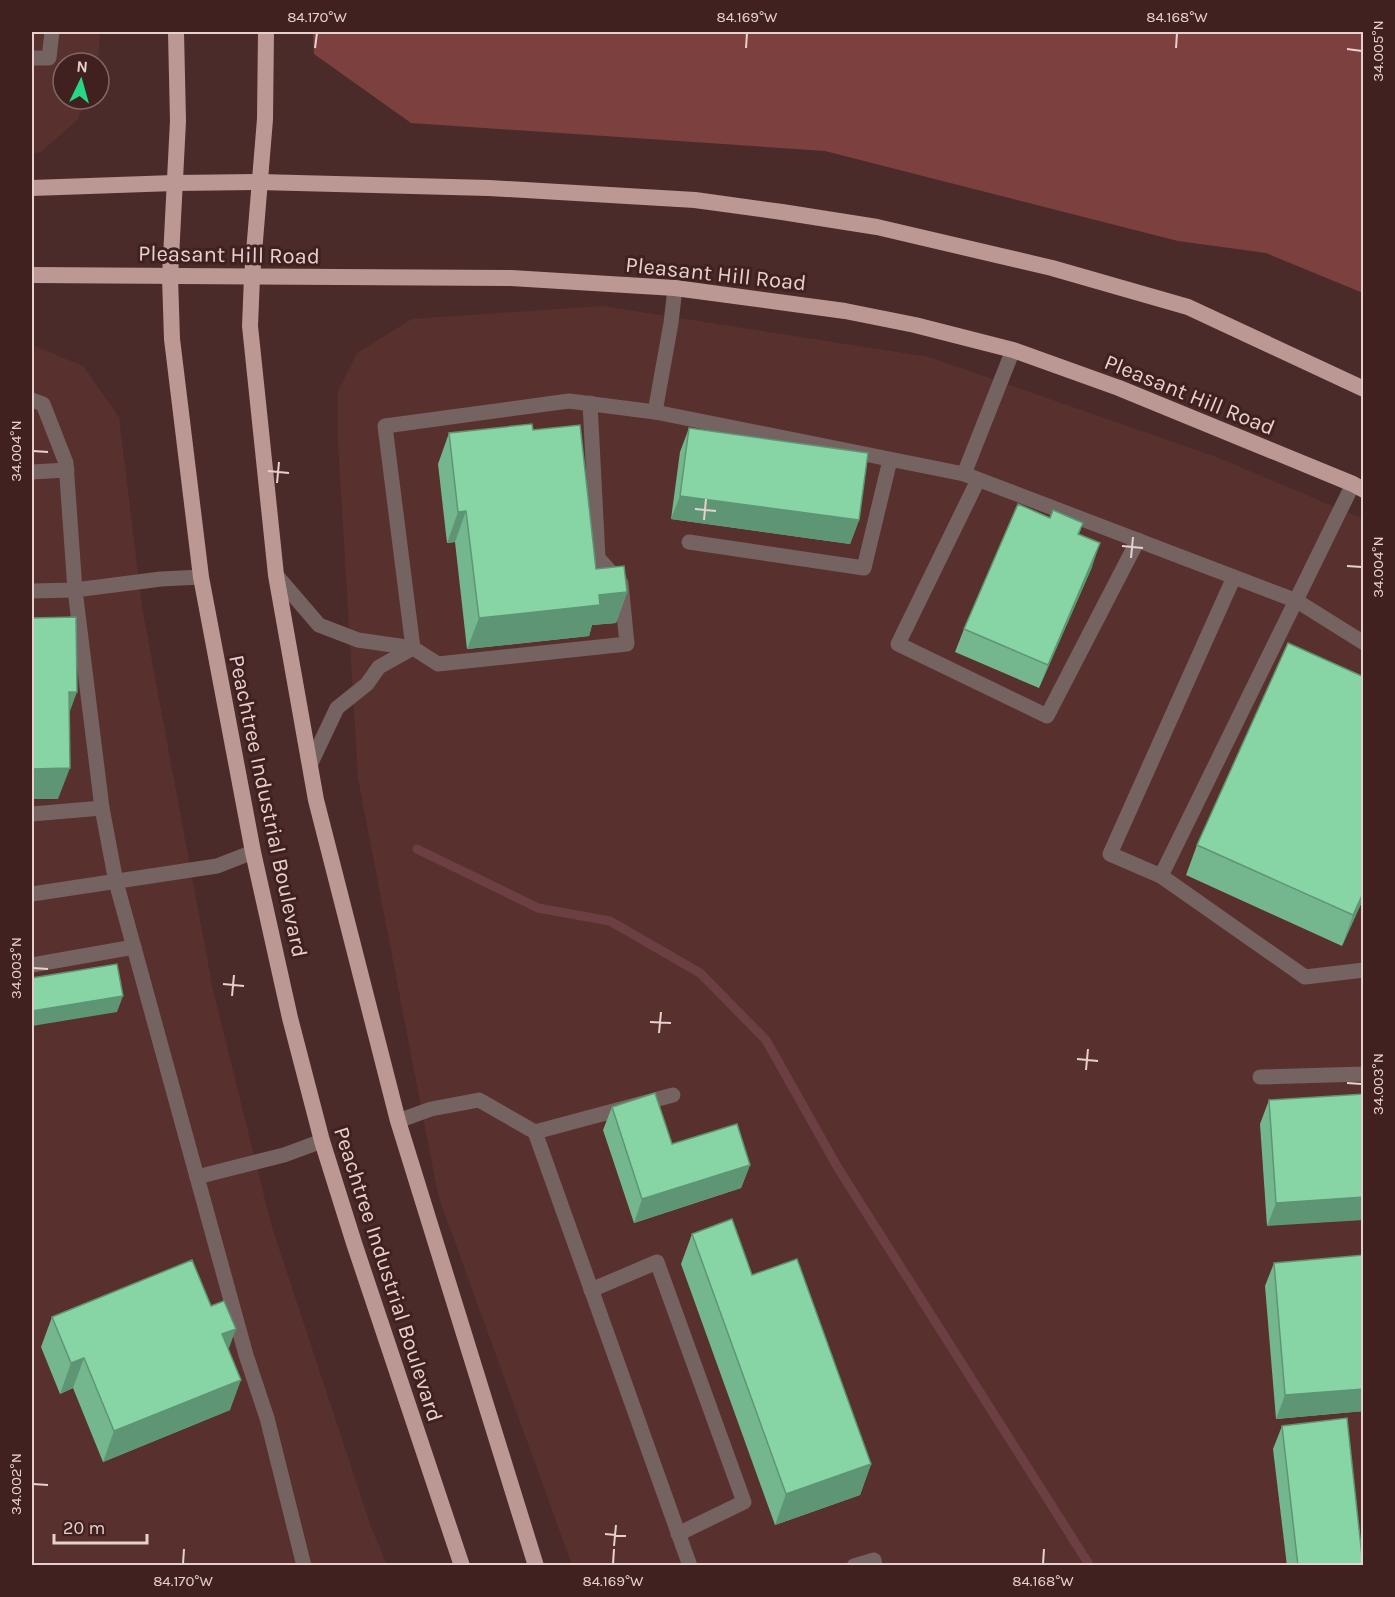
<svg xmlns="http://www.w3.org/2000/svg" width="1395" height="1597" font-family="Karla,sans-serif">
<rect width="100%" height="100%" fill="#4b2b29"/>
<g fill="#58302e">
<polygon points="32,32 100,32 98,63 63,63 63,99 86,99 77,120 41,152 32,154"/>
<polygon points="602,306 929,357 1219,458 1363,519 1363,1565 572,1565 438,1195 358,778 338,442 338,391 357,353 412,319"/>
<polygon points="32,345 83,366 119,417 142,607 213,990 271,1224 371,1527 387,1565 32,1565"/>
</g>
<polygon fill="#7c403e" points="313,32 1363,32 1363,293 1266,253 1178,241 825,151 411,123 314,54"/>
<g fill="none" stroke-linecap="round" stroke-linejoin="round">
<polyline stroke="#6c4042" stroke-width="9" points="417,849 538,908 610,921 700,973 766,1040 838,1168 1090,1566"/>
<g stroke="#746361" stroke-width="15">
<polyline points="32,58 49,58 52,32"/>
<polyline points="32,400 43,404 66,463 75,590 32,591"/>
<polyline points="655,412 964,474 1297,601 1364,643"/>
<polyline points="32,472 67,470"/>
<polyline points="964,474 1013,350"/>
<polyline points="978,480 898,644 1047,716 1138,540"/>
<polyline points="1353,484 1161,876 1305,977 1364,970"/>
<polyline points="689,542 864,568 890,460"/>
<polyline points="276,575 319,625 358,640 413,648 438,664 627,644 621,583 598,558 590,403"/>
<polyline points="413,648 385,426 569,401 655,412 671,323 675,288"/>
<polyline points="310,765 337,708 367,684 379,667 413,648"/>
<polyline points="102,808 116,882 197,1177 284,1155 322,1141"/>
<polyline points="32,814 102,808 75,590 161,579 201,577"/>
<polyline points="1161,876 1110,854 1234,577"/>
<polyline points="32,894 217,866 253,852"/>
<polyline points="32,965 134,947"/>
<polyline points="1260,1077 1364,1074"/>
<polyline points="398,1121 431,1109 479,1100 535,1132 690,1566"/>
<polyline points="535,1132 673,1095"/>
<polyline points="197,1177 246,1355 267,1418 304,1566"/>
<polyline points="591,1290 657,1262 744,1502 678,1534"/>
<polyline points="854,1566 874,1560 875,1566"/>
</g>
<g stroke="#bc9894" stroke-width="16">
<polyline points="176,32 178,121 170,277 172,339 201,577 253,852 290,1018 322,1141 354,1243 462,1566"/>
<polyline points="266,32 265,119 252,277 250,326 276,575 316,800 398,1121 536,1566"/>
<polyline points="32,188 174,183 259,182 489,188 695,200 782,212 877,227 1052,268 1188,307 1364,389"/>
<polyline points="32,275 511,278 675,288 845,311 915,325 1013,350 1119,388 1353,484 1364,490"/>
</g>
</g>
<g fill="#74b78e">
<polygon points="689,428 859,520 850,544 671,519 680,452"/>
<polygon points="533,430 596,569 627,592 616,623 592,625 589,636 467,649 455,542 447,543 438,464 449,433"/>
<polygon points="1050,518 1083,523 1079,534 1092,567 1039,688 955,652 964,629"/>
<polygon points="1364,677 1364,897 1342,946 1186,875 1197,845"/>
<polygon points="1364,1094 1267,1226 1260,1124 1269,1100"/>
<polygon points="612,1107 672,1144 750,1165 741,1188 634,1223 603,1130"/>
<polygon points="692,1234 752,1275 871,1464 860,1495 775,1525 681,1264"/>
<polygon points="1364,1255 1364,1411 1276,1419 1265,1286 1274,1263"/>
<polygon points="52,1317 228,1349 230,1410 103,1462 73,1388 60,1394 41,1347"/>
<polygon points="1282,1426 1363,1566 1287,1566 1273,1449"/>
</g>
<g fill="#5e9574">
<polygon points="680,496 859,520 850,544 671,519"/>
<polygon points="466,511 455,542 447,543 458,512"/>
<polygon points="1100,543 1092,567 1039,688 1048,665"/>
<polygon points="627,592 616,623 592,625 589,636 467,649 479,618 599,595"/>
<polygon points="69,692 77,692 66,722"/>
<polygon points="70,768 58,799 32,799 32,769"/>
<polygon points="1364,891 1364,897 1342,946 1353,915"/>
<polygon points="123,996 117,1012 32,1026 32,1011"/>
<polygon points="750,1165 741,1188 634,1223 642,1199"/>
<polygon points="1364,1197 1364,1220 1267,1226 1276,1203"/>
<polygon points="236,1329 225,1359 222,1334"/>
<polygon points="84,1358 73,1388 60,1394 71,1363"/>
<polygon points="241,1380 230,1410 103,1462 114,1431"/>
<polygon points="1364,1389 1364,1411 1276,1419 1285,1395"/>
<polygon points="871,1464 860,1495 775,1525 786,1494"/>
</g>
<g fill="#87d5a5" stroke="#5e9574" stroke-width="1.5">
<polygon points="532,424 533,430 580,425 596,569 624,566 627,592 599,595 600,605 479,618 466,511 458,512 449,433"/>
<polygon points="689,428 868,453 859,520 680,496"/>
<polygon points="1018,504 1050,518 1053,510 1083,523 1078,534 1100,543 1048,665 964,629"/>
<polygon points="76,617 77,692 69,692 70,768 32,769 32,618"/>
<polygon points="1288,643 1364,677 1364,891 1353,915 1197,845"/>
<polygon points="117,964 123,996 32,1011 32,978"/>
<polygon points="655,1093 672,1144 737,1124 750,1165 642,1199 612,1107"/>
<polygon points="1364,1094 1364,1197 1276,1203 1269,1100"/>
<polygon points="732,1219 752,1275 797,1259 871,1464 786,1494 692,1234"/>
<polygon points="1364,1255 1364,1389 1285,1395 1274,1263"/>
<polygon points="192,1260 211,1306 224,1301 236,1329 222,1334 241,1380 114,1431 84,1358 71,1363 52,1317"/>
<polygon points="1347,1418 1363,1566 1298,1566 1282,1426"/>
</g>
<path fill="none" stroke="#e6d1cf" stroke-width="2" d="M315,48L317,33M746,48L747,33M1176,48L1177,33M1347,49L1362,51M33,451L48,452M268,471L289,473M277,483L279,462M695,509L716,511M704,520L706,499M1122,546L1143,548M1131,558L1133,537M1347,566L1362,567M33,968L48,969M223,984L244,986M232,996L234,975M650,1022L671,1023M659,1033L661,1012M1077,1059L1098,1061M1086,1070L1088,1049M1347,1083L1362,1084M33,1484L48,1485M605,1534L626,1536M614,1546L616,1525M183,1564L184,1549M613,1564L614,1549M1043,1564L1044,1549"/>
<g text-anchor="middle" stroke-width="6" stroke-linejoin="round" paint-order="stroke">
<g font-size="22" fill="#e6d1cf" stroke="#402120">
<text transform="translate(229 254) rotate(1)" y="8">Pleasant Hill Road</text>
<text transform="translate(716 273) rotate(6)" y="8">Pleasant Hill Road</text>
<text transform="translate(1190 394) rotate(22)" y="8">Pleasant Hill Road</text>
<text transform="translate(269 806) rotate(78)" y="8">Peachtree Industrial Boulevard</text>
<text transform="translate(389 1274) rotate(72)" y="8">Peachtree Industrial Boulevard</text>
</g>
</g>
<rect width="1395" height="1597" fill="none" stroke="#402120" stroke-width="66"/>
<g transform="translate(81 81) rotate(5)"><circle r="28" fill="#402120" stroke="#826766" stroke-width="1.5"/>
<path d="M0-4.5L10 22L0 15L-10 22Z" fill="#26d886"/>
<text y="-9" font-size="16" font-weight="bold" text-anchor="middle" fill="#e6d1cf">N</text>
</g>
<path d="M54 1534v9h93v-9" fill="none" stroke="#e6d1cf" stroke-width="3"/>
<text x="63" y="1534" font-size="18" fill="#e6d1cf" stroke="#402120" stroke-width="4.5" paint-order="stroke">20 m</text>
<rect x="33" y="33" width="1329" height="1531" fill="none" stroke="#e6d1cf" stroke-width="2"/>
<g font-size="15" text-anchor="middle" fill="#e6d1cf">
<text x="317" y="22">84.170°W</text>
<text x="747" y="22">84.169°W</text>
<text x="1177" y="22">84.168°W</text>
<text transform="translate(1378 51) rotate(-90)" y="5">34.005°N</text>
<text transform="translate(16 451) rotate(-90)" y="5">34.004°N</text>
<text transform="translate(1378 567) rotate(-90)" y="5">34.004°N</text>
<text transform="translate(16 968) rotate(-90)" y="5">34.003°N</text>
<text transform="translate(1378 1084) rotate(-90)" y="5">34.003°N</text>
<text transform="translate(16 1484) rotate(-90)" y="5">34.002°N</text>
<text x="183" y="1586">84.170°W</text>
<text x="613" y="1586">84.169°W</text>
<text x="1043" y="1586">84.168°W</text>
</g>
</svg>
